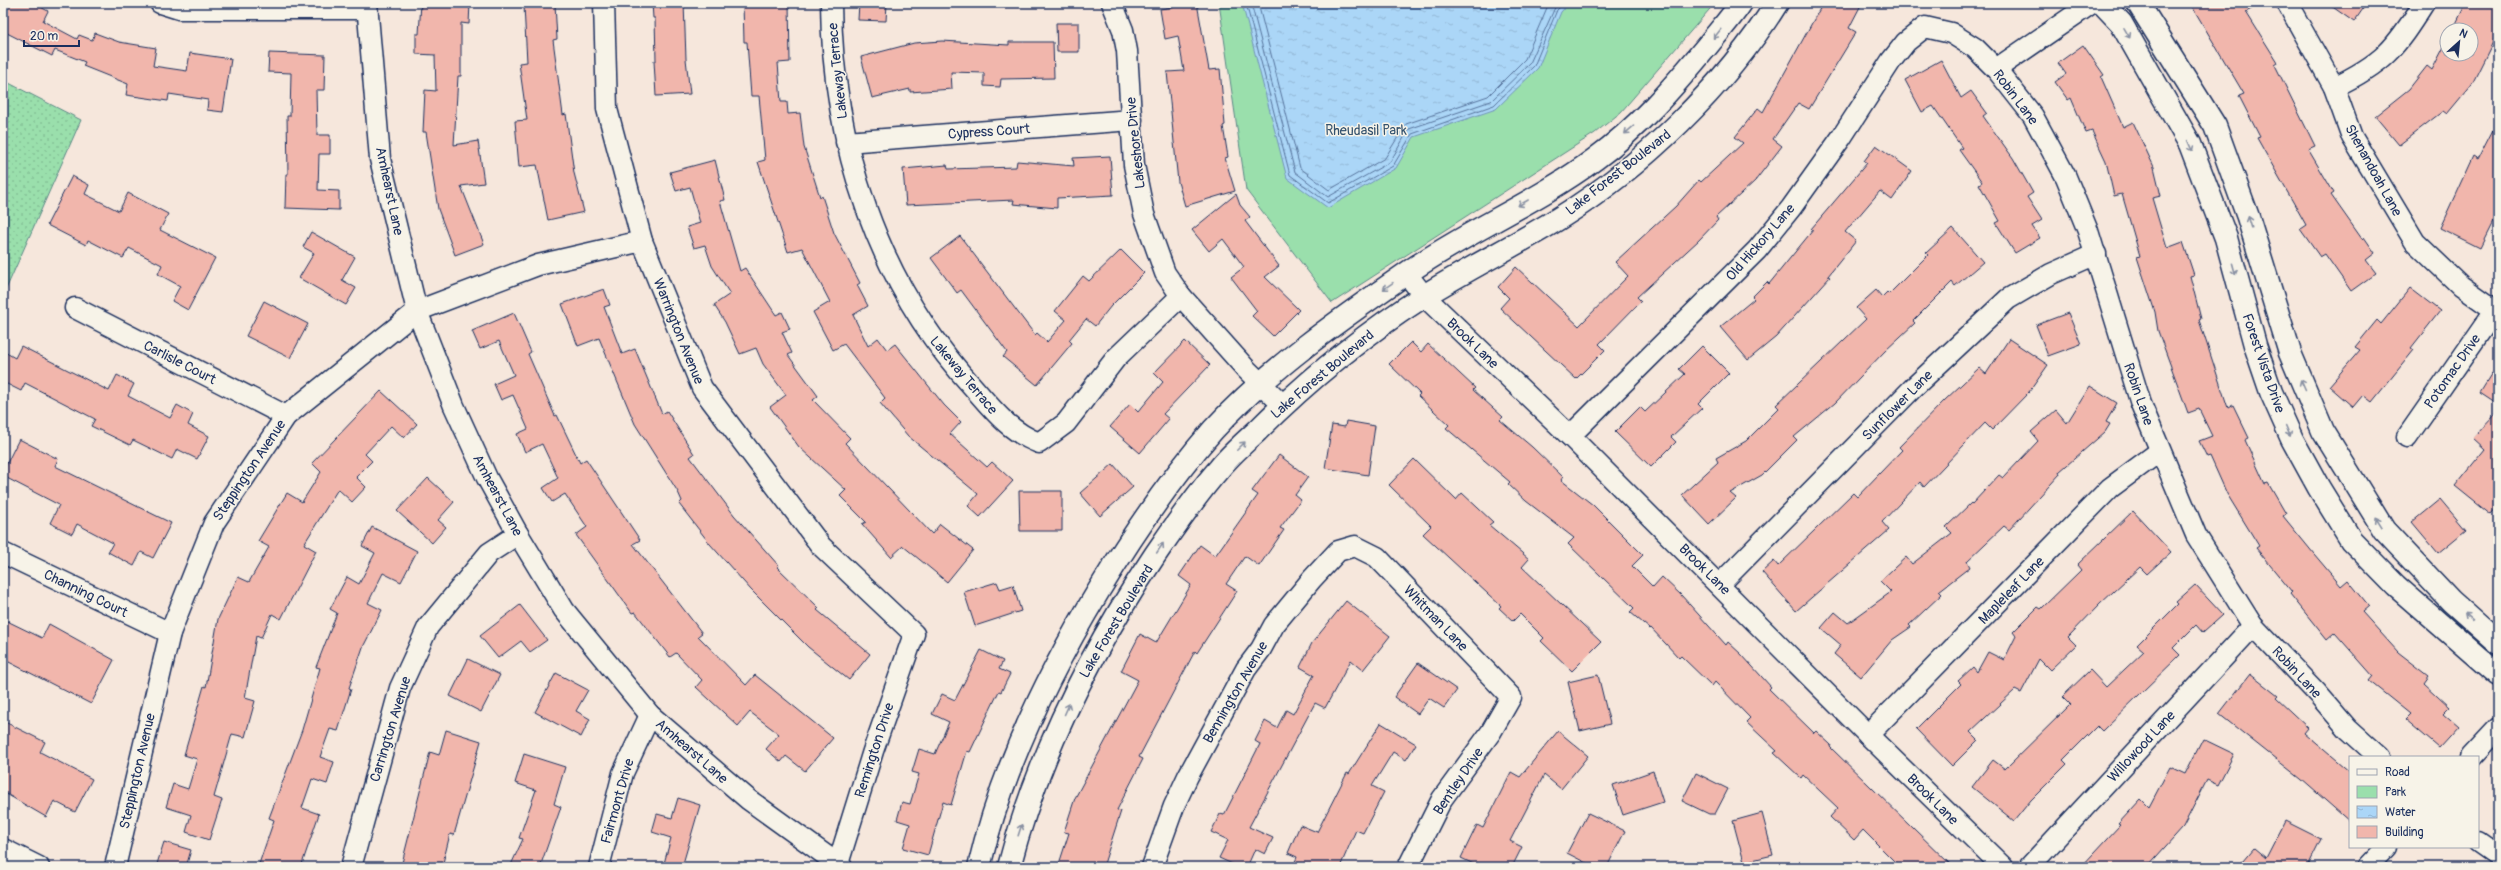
<svg xmlns="http://www.w3.org/2000/svg" width="2501" height="870" font-family="Pangolin,sans-serif">
<defs>
<pattern id="grass-dots" width="8" height="8" patternUnits="userSpaceOnUse"><rect width="8" height="8" fill="#9adfac"/><path d="M2 2h.1M6 6h.1" fill="none" stroke="#84c096" stroke-width="1.8" stroke-linecap="round"/></pattern>
<pattern id="water-ripples" width="26" height="14" patternUnits="userSpaceOnUse"><rect width="26" height="14" fill="#abd6f7"/><path d="M2 4q2-2 4 0t4 0M15 11q2-2 4 0t4 0" fill="none" stroke="#93b8d6"/></pattern>
</defs>
<rect width="100%" height="100%" fill="#f6e7dc"/>
<filter id="ink" filterUnits="userSpaceOnUse"><feTurbulence type="fractalNoise" baseFrequency=".025" numOctaves="2"/><feDisplacementMap in="SourceGraphic" scale="8" xChannelSelector="R" yChannelSelector="G"/><feConvolveMatrix kernelMatrix="1 2 1 2 8 2 1 2 1" color-interpolation-filters="sRGB"/></filter>
<g filter="url(#ink)">
<polygon fill="url(#grass-dots)" stroke="#5a8785" points="3,80 81,120 3,296"/>
<polygon fill="#9adfac" stroke="#5a8785" points="1219,3 1715,3 1621,112 1595,133 1332,303 1246,190"/>
<polygon fill="url(#water-ripples)" stroke="#7193ba" points="1242,3 1569,3 1561,12 1538,68 1496,109 1414,137 1396,168 1328,208 1287,178"/>
<g fill="none" stroke-linecap="round" stroke-linejoin="round">
<g stroke="#55729b" stroke-width="1">
<polyline points="1246,3 1290,175 1328,203 1393,166 1412,134 1494,105 1534,66 1557,10 1564,3"/>
<polyline points="1251,3 1295,172 1328,197 1390,162 1409,129 1491,101 1530,63 1557,3"/>
<polyline points="1258,3 1300,168 1329,190 1385,158 1406,124 1488,96 1525,59 1549,3"/>
</g>
</g>
<g fill="#f1b6ac" stroke="#1b2f5e">
<polygon points="3,3 33,3 48,11 43,21 77,39 79,35 92,40 95,33 119,42 156,48 153,66 187,71 190,53 231,59 223,112 207,110 208,100 169,94 168,101 126,95 128,84 83,66 85,62 55,50 52,56 3,31"/>
<polygon points="421,3 470,3 469,24 461,23 461,76 458,76 454,145 478,141 484,183 461,186 484,244 455,255 438,209 426,132 423,132 425,90 436,91 435,55 416,54 416,34 419,34"/>
<polygon points="652,3 684,3 686,59 690,94 656,96 654,61 656,61 655,18 653,18"/>
<polygon points="743,3 789,3 790,62 778,63 781,102 787,102 788,114 800,113 804,147 820,197 822,196 834,233 860,283 857,285 868,306 853,315 868,346 878,338 887,350 895,344 944,405 961,422 950,434 987,467 992,462 1013,481 980,517 968,506 978,494 908,436 880,403 885,398 844,344 833,350 813,312 830,302 802,248 788,252 758,162 765,160 759,96 751,96 747,42 744,42"/>
<polygon points="859,3 887,3 886,21 858,20"/>
<polygon points="1197,3 1209,70 1220,69 1225,125 1223,126 1228,157 1225,158 1235,191 1185,206 1178,182 1167,72 1184,71 1178,36 1165,39 1160,9"/>
<polygon points="1823,3 1862,3 1849,28 1856,32 1809,109 1798,103 1773,139 1782,146 1755,181 1716,217 1718,220 1699,240 1637,297 1641,301 1599,344 1605,350 1576,379 1500,308 1509,298 1498,287 1516,267 1579,326 1628,276 1615,262 1676,206 1699,180 1701,182 1743,143 1735,137 1758,108 1763,112"/>
<polygon points="2190,3 2262,3 2246,12 2278,63 2275,65 2315,146 2308,149 2334,193 2331,195 2362,239 2364,237 2375,253 2366,260 2376,273 2351,291 2325,254 2320,257 2300,229 2306,225 2257,138 2260,137 2239,96 2244,94"/>
<polygon points="2327,3 2367,3 2354,22"/>
<polygon points="2466,3 2498,3 2498,32 2472,84 2447,114 2443,111 2399,145 2375,116 2409,89 2427,66 2432,70 2447,41 2447,54 2471,54 2471,30 2453,30"/>
<polygon points="555,4 557,39 553,40 563,115 566,114 574,173 584,212 548,220 537,165 519,167 515,121 527,120 519,63 527,62 524,6"/>
<polygon points="1056,23 1079,23 1079,52 1057,52"/>
<polygon points="942,41 1009,45 1009,42 1053,42 1054,78 1001,79 1000,87 984,86 984,73 951,72 952,89 910,92 910,89 872,98 861,57 914,43"/>
<polygon points="2083,45 2104,75 2101,77 2123,127 2133,122 2154,167 2161,196 2152,198 2167,248 2183,242 2194,275 2190,276 2201,319 2199,320 2228,408 2233,405 2249,438 2245,440 2265,484 2268,483 2286,514 2283,516 2314,554 2341,586 2348,580 2369,606 2362,612 2398,652 2429,676 2424,683 2450,707 2443,714 2458,727 2439,748 2405,719 2410,714 2369,681 2373,676 2335,633 2327,640 2290,594 2292,592 2256,548 2259,546 2227,494 2210,456 2207,457 2199,441 2212,436 2199,409 2188,413 2158,331 2155,312 2137,257 2140,256 2122,194 2114,196 2106,161 2092,131 2086,133 2071,98 2068,100 2055,82 2066,74 2058,63"/>
<polygon points="269,53 325,55 324,90 316,90 317,135 330,135 330,154 319,154 318,190 339,191 339,210 285,208 286,174 288,174 287,116 290,116 291,73 268,72"/>
<polygon points="1941,60 1961,98 1971,91 1987,113 1983,116 2013,158 2033,193 2027,197 2042,220 2032,226 2040,238 2015,253 1996,223 2000,221 1979,184 1982,182 1959,150 1962,148 1933,106 1922,112 1905,80"/>
<polygon points="2498,120 2498,212 2480,248 2440,228 2473,156 2478,159"/>
<polygon points="1876,145 1912,171 1892,200 1880,191 1845,232 1856,241 1828,276 1830,277 1776,337 1748,360 1720,327 1754,299 1752,297 1767,282 1769,284 1813,230 1811,229 1867,163 1864,161"/>
<polygon points="1110,156 1113,195 1057,198 1057,208 1013,204 1014,200 906,205 903,169 947,165 948,169 1016,167 1017,161 1074,166 1073,158"/>
<polygon points="715,160 725,200 720,201 740,271 745,268 776,315 782,312 790,329 782,332 792,353 788,355 818,396 813,400 850,438 845,443 932,534 940,524 973,550 947,582 903,546 891,557 862,524 866,522 840,496 846,490 799,447 770,407 786,395 763,364 756,348 740,354 725,322 714,305 730,294 712,266 705,245 694,248 687,227 700,223 690,187 676,191 670,172"/>
<polygon points="72,176 89,185 85,194 119,211 128,193 168,214 160,230 215,258 188,310 172,301 180,286 158,274 162,265 129,248 123,258 88,240 86,245 47,225"/>
<polygon points="1236,194 1240,205 1250,217 1245,221 1279,266 1265,277 1299,310 1273,336 1252,316 1257,311 1231,277 1244,267 1223,239 1209,251 1192,230"/>
<polygon points="1953,228 1983,262 1955,286 1952,282 1913,321 1915,323 1885,351 1835,403 1794,437 1797,440 1762,475 1730,493 1736,498 1709,524 1682,495 1718,462 1716,458 1746,441 1779,408 1776,405 1866,319 1856,308 1876,290 1882,297 1887,292 1889,294 1928,255 1926,253"/>
<polygon points="311,232 355,257 342,280 356,288 346,305 299,278 314,253 303,247"/>
<polygon points="960,236 1035,335 1037,333 1047,342 1066,320 1055,311 1083,276 1089,281 1121,250 1144,273 1111,306 1095,326 1086,319 1069,340 1072,343 1037,385 1003,357 1007,352 961,290 957,293 931,258"/>
<polygon points="2410,288 2440,311 2411,348 2414,350 2372,402 2363,395 2353,407 2329,386 2360,350 2355,347 2377,320 2381,324"/>
<polygon points="604,289 610,305 604,307 622,354 635,349 662,414 667,411 694,454 690,457 734,515 779,566 777,567 819,608 817,610 870,654 849,680 808,647 751,590 710,544 679,504 682,501 678,492 635,424 599,338 578,346 562,304"/>
<polygon points="264,301 308,324 290,358 246,336"/>
<polygon points="514,313 531,352 528,354 555,416 557,415 580,463 586,459 640,540 633,544 702,633 698,636 746,685 755,675 833,738 805,771 786,756 781,762 766,749 779,734 750,712 738,726 696,687 702,680 676,653 670,657 635,612 632,613 576,535 587,527 565,494 552,502 543,488 558,478 542,444 525,452 517,434 528,429 513,395 501,400 494,384 514,375 499,341 480,349 472,331"/>
<polygon points="2068,313 2081,344 2048,356 2036,325"/>
<polygon points="2009,339 2048,365 2029,392 1992,430 1985,423 1924,487 1920,482 1882,522 1889,530 1796,611 1762,572 1774,561 1778,566 1853,493 1857,497 1902,450 1899,447 1945,400 1979,368 1986,374"/>
<polygon points="1185,341 1210,365 1163,414 1169,419 1140,453 1110,427 1130,404 1138,412 1163,382 1154,373"/>
<polygon points="1411,342 1421,352 1428,344 1475,388 1473,390 1503,417 1500,420 1532,447 1563,477 1561,480 1593,505 1643,555 1632,566 1653,587 1662,577 1681,595 1726,645 1728,642 1742,655 1771,687 1769,689 1814,733 1816,731 1831,745 1830,747 1953,867 1900,867 1863,830 1854,840 1830,817 1838,808 1803,775 1801,778 1774,753 1777,751 1746,722 1750,718 1715,682 1712,686 1681,656 1679,658 1651,628 1650,629 1630,612 1634,608 1568,544 1574,538 1526,501 1508,484 1510,482 1446,428 1449,425 1418,396 1420,394 1389,364"/>
<polygon points="21,346 109,391 117,375 134,384 128,396 170,418 177,405 193,414 188,425 209,436 197,459 177,449 172,459 133,440 130,445 91,426 95,419 25,383 21,391 3,382 3,351 15,358"/>
<polygon points="1702,346 1729,373 1698,404 1702,408 1671,437 1676,442 1651,467 1615,432 1640,407 1645,412 1685,374 1679,369"/>
<polygon points="2498,364 2498,405 2480,393"/>
<polygon points="2090,386 2117,403 2106,422 2110,424 2105,432 2059,472 2060,474 2009,530 2004,526 1967,561 1970,567 1939,591 1942,594 1909,625 1911,627 1892,640 1861,677 1834,654 1841,645 1821,628 1835,612 1848,623 1891,592 1880,581 1906,557 1912,564 1952,533 1946,527 1971,503 1972,504 1999,475 2003,478 2038,441 2031,432 2056,410 2067,423"/>
<polygon points="381,391 417,424 404,438 391,426 365,454 372,461 356,477 366,487 352,502 338,489 304,544 316,551 281,619 272,614 261,638 256,636 245,698 255,701 245,737 232,734 214,797 222,800 209,840 186,832 191,815 166,807 173,784 188,789 197,759 184,755 204,686 206,687 218,619 238,577 249,582 269,547 258,541 287,493 302,502 321,472 312,463"/>
<polygon points="2498,412 2498,507 2491,515 2455,486 2485,449 2473,438"/>
<polygon points="1346,421 1375,426 1368,475 1325,468 1332,425 1345,427"/>
<polygon points="19,439 58,459 55,466 171,523 153,558 141,552 134,566 108,552 113,543 77,524 72,534 50,523 59,505 3,476 3,471"/>
<polygon points="1279,455 1308,477 1295,495 1301,500 1280,528 1284,530 1259,566 1245,556 1226,584 1237,591 1197,653 1195,651 1139,757 1143,759 1117,810 1121,811 1103,867 1058,867 1069,833 1064,832 1075,798 1138,680 1121,671 1140,634 1156,643 1191,585 1179,576 1200,545 1215,556 1258,495 1252,491"/>
<polygon points="1414,459 1456,500 1462,493 1493,522 1489,525 1529,559 1522,567 1601,642 1572,671 1541,641 1544,638 1520,614 1513,621 1499,608 1501,606 1423,534 1431,526 1389,485"/>
<polygon points="1113,464 1133,487 1100,516 1080,493"/>
<polygon points="428,478 454,502 438,520 446,527 432,543 397,511"/>
<polygon points="1019,491 1062,491 1062,531 1020,531"/>
<polygon points="2440,499 2466,530 2438,553 2412,522"/>
<polygon points="2133,511 2171,552 2147,574 2140,567 2100,604 2068,637 2076,645 2050,670 2039,659 2021,693 2015,690 1970,732 1978,740 1952,766 1916,729 1961,684 1958,681 1973,667 1977,672 1988,652 2004,660 2016,636 2013,632 2038,607 2041,609 2081,570 2077,565"/>
<polygon points="372,527 417,551 401,582 383,573 368,603 382,610 363,647 349,688 351,689 338,731 330,729 320,757 334,762 327,784 312,779 302,808 319,814 301,867 258,867 274,820 269,818 302,730 320,668 316,667 337,613 330,609 347,577 359,584 375,553 362,546"/>
<polygon points="997,582 1000,589 1013,585 1021,611 975,626 964,592"/>
<polygon points="2195,585 2223,615 2203,633 2196,625 2173,648 2180,655 2102,731 2097,726 2063,760 2067,764 2031,800 2014,821 1972,787 1993,760 2005,769 2070,705 2062,697 2090,670 2106,687 2144,651 2137,645 2178,604 2176,602"/>
<polygon points="1346,601 1390,636 1363,670 1351,660 1325,708 1315,703 1249,827 1273,838 1265,854 1255,849 1247,867 1239,867 1219,858 1228,840 1211,832 1220,814 1224,815 1260,744 1255,741 1265,721 1277,728 1286,710 1293,714 1314,675 1300,667 1312,643"/>
<polygon points="520,605 547,640 530,652 521,641 498,658 480,636"/>
<polygon points="3,619 42,638 49,624 114,660 91,704 3,659"/>
<polygon points="981,650 1003,661 999,669 1010,674 1001,692 999,691 970,752 967,751 951,805 943,802 928,855 903,848 910,824 897,820 902,802 910,804 919,774 912,772 919,749 935,754 949,722 932,714 942,694 955,700"/>
<polygon points="468,659 500,675 481,712 450,696"/>
<polygon points="1418,663 1457,690 1444,708 1429,698 1418,714 1394,697"/>
<polygon points="556,673 588,690 576,711 590,719 581,737 535,712"/>
<polygon points="2250,674 2278,696 2276,698 2308,728 2304,733 2350,772 2350,822 2301,779 2219,714"/>
<polygon points="1598,675 1610,724 1580,731 1568,682"/>
<polygon points="3,721 45,742 40,752 92,779 75,812 54,801 46,817 3,792"/>
<polygon points="1381,723 1416,744 1406,760 1393,752 1372,786 1384,792 1363,833 1356,830 1340,867 1293,867 1297,857 1288,853 1300,825 1317,832 1347,773 1349,774"/>
<polygon points="446,730 481,741 454,835 450,834 442,867 401,867 430,752 439,755"/>
<polygon points="1558,731 1588,756 1561,789 1544,775 1510,841 1522,847 1512,867 1480,867 1461,858 1477,825 1483,828 1511,772 1520,777"/>
<polygon points="2203,739 2234,754 2218,785 2207,780 2183,827 2147,867 2081,867 2120,825 2118,824 2141,799 2149,807 2170,767 2185,774"/>
<polygon points="524,754 565,767 554,804 561,807 540,867 510,867 523,839 519,838 536,790 515,783"/>
<polygon points="1653,771 1663,802 1623,815 1613,785"/>
<polygon points="1696,773 1728,789 1715,814 1709,814 1682,801"/>
<polygon points="678,798 700,805 682,867 663,867 671,838 652,832 657,814 672,818"/>
<polygon points="1588,813 1625,831 1607,867 1594,867 1567,853"/>
<polygon points="1762,813 1773,855 1744,862 1733,821"/>
<polygon points="2285,821 2321,839 2307,867 2238,867 2254,848 2266,858"/>
<polygon points="164,842 191,850 186,867 156,867"/>
</g>
<g fill="none" stroke-linecap="round" stroke-linejoin="round">
<defs>
<g id="minor">
<polyline points="160,3 179,9 367,9"/>
<polyline points="367,3 380,159 417,311 454,406 487,478 518,534 564,610 650,715 749,800 842,867"/>
<polyline points="604,3 607,109 642,241 702,388 821,546 914,634 873,751 837,867"/>
<path d="M831,3C832,143 877,283 973,387C993,410 1010,432 1039,443L1066,423L1116,358L1181,296"/>
<polyline points="1112,3 1123,30 1127,51 1134,165 1144,214 1165,273 1181,296 1247,370 1283,405"/>
<polyline points="2287,3 2334,87 2352,137 2415,242 2461,286 2495,310"/>
<polyline points="1996,69 2092,3"/>
<path d="M2334,87C2384,63 2395,49 2424,3"/>
<polyline points="846,142 1132,120"/>
<polyline points="1406,273 1424,296 1570,436 1868,735 2003,867"/>
<polyline points="75,308 286,416"/>
<polyline points="1570,436 1757,250 1791,208 1841,138 1891,61 1906,42 1925,27 1951,33 1975,48 1996,69 2033,116 2066,177 2088,231 2141,404 2196,535 2253,626 2317,693 2348,729 2379,757"/>
<polyline points="2407,437 2498,306"/>
<polyline points="3,553 170,633"/>
<polyline points="1720,584 1914,387 2008,299 2051,274 2096,254"/>
<polyline points="1868,735 2110,488 2160,451"/>
<polyline points="2471,757 2498,728"/>
<polyline points="2478,842 2498,856"/>
<polyline points="3,849 39,867"/>
<polyline points="115,867 170,633 214,523 286,416 417,311 538,265 642,241"/>
<polyline points="351,867 400,688 428,627 489,553 518,534"/>
<polyline points="599,867 623,773 650,715"/>
<polyline points="1152,867 1174,806 1188,776 1246,669 1261,649 1274,625 1312,579 1338,551 1355,546 1377,557 1511,697 1491,732 1442,799 1408,867"/>
<polyline points="2029,867 2253,626"/>
<polyline points="2368,867 2387,847"/>
</g>
<g id="tertiary">
<path d="M979,867C1002,768 1047,676 1099,590C1133,534 1170,479 1213,430C1269,369 1339,320 1407,273C1467,231 1536,203 1595,159C1638,128 1674,86 1708,45C1719,31 1731,18 1741,3"/>
<path d="M1009,867C1038,755 1091,651 1155,555C1175,526 1195,496 1219,469C1230,455 1244,443 1257,431C1308,380 1363,335 1424,296C1467,269 1514,246 1558,219C1642,167 1725,86 1777,3"/>
</g>
<g id="secondary">
<polyline points="2102,3 2121,23 2190,144 2226,238 2255,345 2271,392 2292,439 2319,488 2351,540 2396,586 2498,675"/>
<polyline points="2138,3 2215,126 2248,217 2290,353 2323,431 2384,530 2451,601 2498,643"/>
</g>
</defs>
<use href="#minor" stroke="#1b2f5e" stroke-width="23"/>
<use href="#tertiary" stroke="#1b2f5e" stroke-width="25"/>
<use href="#secondary" stroke="#1b2f5e" stroke-width="25"/>
<use href="#minor" stroke="#f7f3e8" stroke-width="20"/>
<use href="#tertiary" stroke="#f7f3e8" stroke-width="22"/>
<use href="#secondary" stroke="#f7f3e8" stroke-width="22"/>
</g>
<defs><path id="oneway-shaft" d="M-6 0H5M1.5-3L5.5 0L1.5 3" fill="none" stroke-width="1.6" stroke-linecap="round" stroke-linejoin="round"/></defs>
<g stroke="#8991a3">
<use href="#oneway-shaft" transform="translate(2127 33) rotate(60)"/>
<use href="#oneway-shaft" transform="translate(1717 34) rotate(129)"/>
<use href="#oneway-shaft" transform="translate(1629 130) rotate(139)"/>
<use href="#oneway-shaft" transform="translate(2190 146) rotate(66)"/>
<use href="#oneway-shaft" transform="translate(1523 203) rotate(150)"/>
<use href="#oneway-shaft" transform="translate(2250 222) rotate(-107)"/>
<use href="#oneway-shaft" transform="translate(2234 269) rotate(75)"/>
<use href="#oneway-shaft" transform="translate(1388 286) rotate(145)"/>
<use href="#oneway-shaft" transform="translate(2303 385) rotate(-114)"/>
<use href="#oneway-shaft" transform="translate(2288 431) rotate(67)"/>
<use href="#oneway-shaft" transform="translate(1241 446) rotate(-45)"/>
<use href="#oneway-shaft" transform="translate(2379 523) rotate(-122)"/>
<use href="#oneway-shaft" transform="translate(1160 548) rotate(-56)"/>
<use href="#oneway-shaft" transform="translate(2469 617) rotate(-139)"/>
<use href="#oneway-shaft" transform="translate(1067 709) rotate(-66)"/>
<use href="#oneway-shaft" transform="translate(1020 830) rotate(-72)"/>
</g>
</g>
<g text-anchor="middle" stroke-width="3" stroke-linejoin="round" paint-order="stroke">
<g font-size="14" fill="#1b2f5e" stroke="#f7f3e8">
<text transform="translate(837 71) rotate(-96)" y="5">Lakeway Terrace</text>
<text transform="translate(2016 97) rotate(53)" y="5">Robin Lane</text>
<text transform="translate(989 131) rotate(-4)" y="5">Cypress Court</text>
<text transform="translate(1135 143) rotate(-96)" y="5">Lakeshore Drive</text>
<text transform="translate(2374 170) rotate(61)" y="5">Shenandoah Lane</text>
<text transform="translate(1618 172) rotate(-38)" y="5">Lake Forest Boulevard</text>
<text transform="translate(390 191) rotate(78)" y="5">Amhearst Lane</text>
<text transform="translate(1760 242) rotate(-49)" y="5">Old Hickory Lane</text>
<text transform="translate(679 331) rotate(68)" y="5">Warrington Avenue</text>
<text transform="translate(1473 343) rotate(44)" y="5">Brook Lane</text>
<text transform="translate(180 362) rotate(27)" y="5">Carlisle Court</text>
<text transform="translate(2264 363) rotate(71)" y="5">Forest Vista Drive</text>
<text transform="translate(2452 371) rotate(-55)" y="5">Potomac Drive</text>
<text transform="translate(1322 374) rotate(-40)" y="5">Lake Forest Boulevard</text>
<text transform="translate(964 375) rotate(50)" y="5">Lakeway Terrace</text>
<text transform="translate(2139 394) rotate(71)" y="5">Robin Lane</text>
<text transform="translate(1897 405) rotate(-45)" y="5">Sunflower Lane</text>
<text transform="translate(249 470) rotate(-56)" y="5">Steppington Avenue</text>
<text transform="translate(498 495) rotate(62)" y="5">Amhearst Lane</text>
<text transform="translate(1705 569) rotate(45)" y="5">Brook Lane</text>
<text transform="translate(2011 590) rotate(-46)" y="5">Mapleleaf Lane</text>
<text transform="translate(86 593) rotate(26)" y="5">Channing Court</text>
<text transform="translate(1436 618) rotate(46)" y="5">Whitman Lane</text>
<text transform="translate(1116 621) rotate(-59)" y="5">Lake Forest Boulevard</text>
<text transform="translate(2297 672) rotate(47)" y="5">Robin Lane</text>
<text transform="translate(1235 692) rotate(-60)" y="5">Bennington Avenue</text>
<text transform="translate(390 729) rotate(-73)" y="5">Carrington Avenue</text>
<text transform="translate(2141 746) rotate(-47)" y="5">Willowood Lane</text>
<text transform="translate(874 750) rotate(-72)" y="5">Remington Drive</text>
<text transform="translate(692 751) rotate(41)" y="5">Amhearst Lane</text>
<text transform="translate(137 771) rotate(-77)" y="5">Steppington Avenue</text>
<text transform="translate(1458 781) rotate(-56)" y="5">Bentley Drive</text>
<text transform="translate(1933 799) rotate(45)" y="5">Brook Lane</text>
<text transform="translate(617 801) rotate(-74)" y="5">Fairmont Drive</text>
</g>
<g font-size="14" fill="#34526e" stroke="#f7f3e8">
<text x="1366" y="135">Rheudasil Park</text>
</g>
</g>
<rect width="2501" height="870" fill="none" stroke="#f7f3e8" stroke-width="16"/>
<rect x="8" y="8" width="2485" height="854" fill="none" stroke="#1b2f5e" stroke-width="1.5" filter="url(#ink)"/>
<rect x="2349" y="756" width="130" height="92" fill="#f7f3e8" stroke="#9fa5b1"/>
<rect x="2357" y="769" width="20" height="6" fill="#f7f3e8" stroke="#9fa5b1"/>
<text x="2385" y="776" font-size="12" fill="#1b2f5e">Road</text>
<rect x="2357" y="786" width="20" height="12" fill="#9adfac" stroke="#9fa5b1"/>
<text x="2385" y="796" font-size="12" fill="#1b2f5e">Park</text>
<rect x="2357" y="806" width="20" height="12" fill="url(#water-ripples)" stroke="#9fa5b1"/>
<text x="2385" y="816" font-size="12" fill="#1b2f5e">Water</text>
<rect x="2357" y="826" width="20" height="12" fill="#f1b6ac" stroke="#9fa5b1"/>
<text x="2385" y="836" font-size="12" fill="#1b2f5e">Building</text>
<g transform="translate(2459 42) rotate(27)"><circle r="19" fill="#f7f3e8" stroke="#9fa5b1"/>
<path d="M0-3L7 15L0 10L-7 15Z" fill="#1b2f5e"/>
<text y="-6" font-size="11" font-weight="bold" text-anchor="middle" fill="#1b2f5e">N</text>
</g>
<path d="M24 40v6h55v-6" fill="none" stroke="#1b2f5e" stroke-width="2"/>
<text x="30" y="40" font-size="12" fill="#1b2f5e" stroke="#f7f3e8" stroke-width="3" paint-order="stroke">20 m</text>
</svg>
